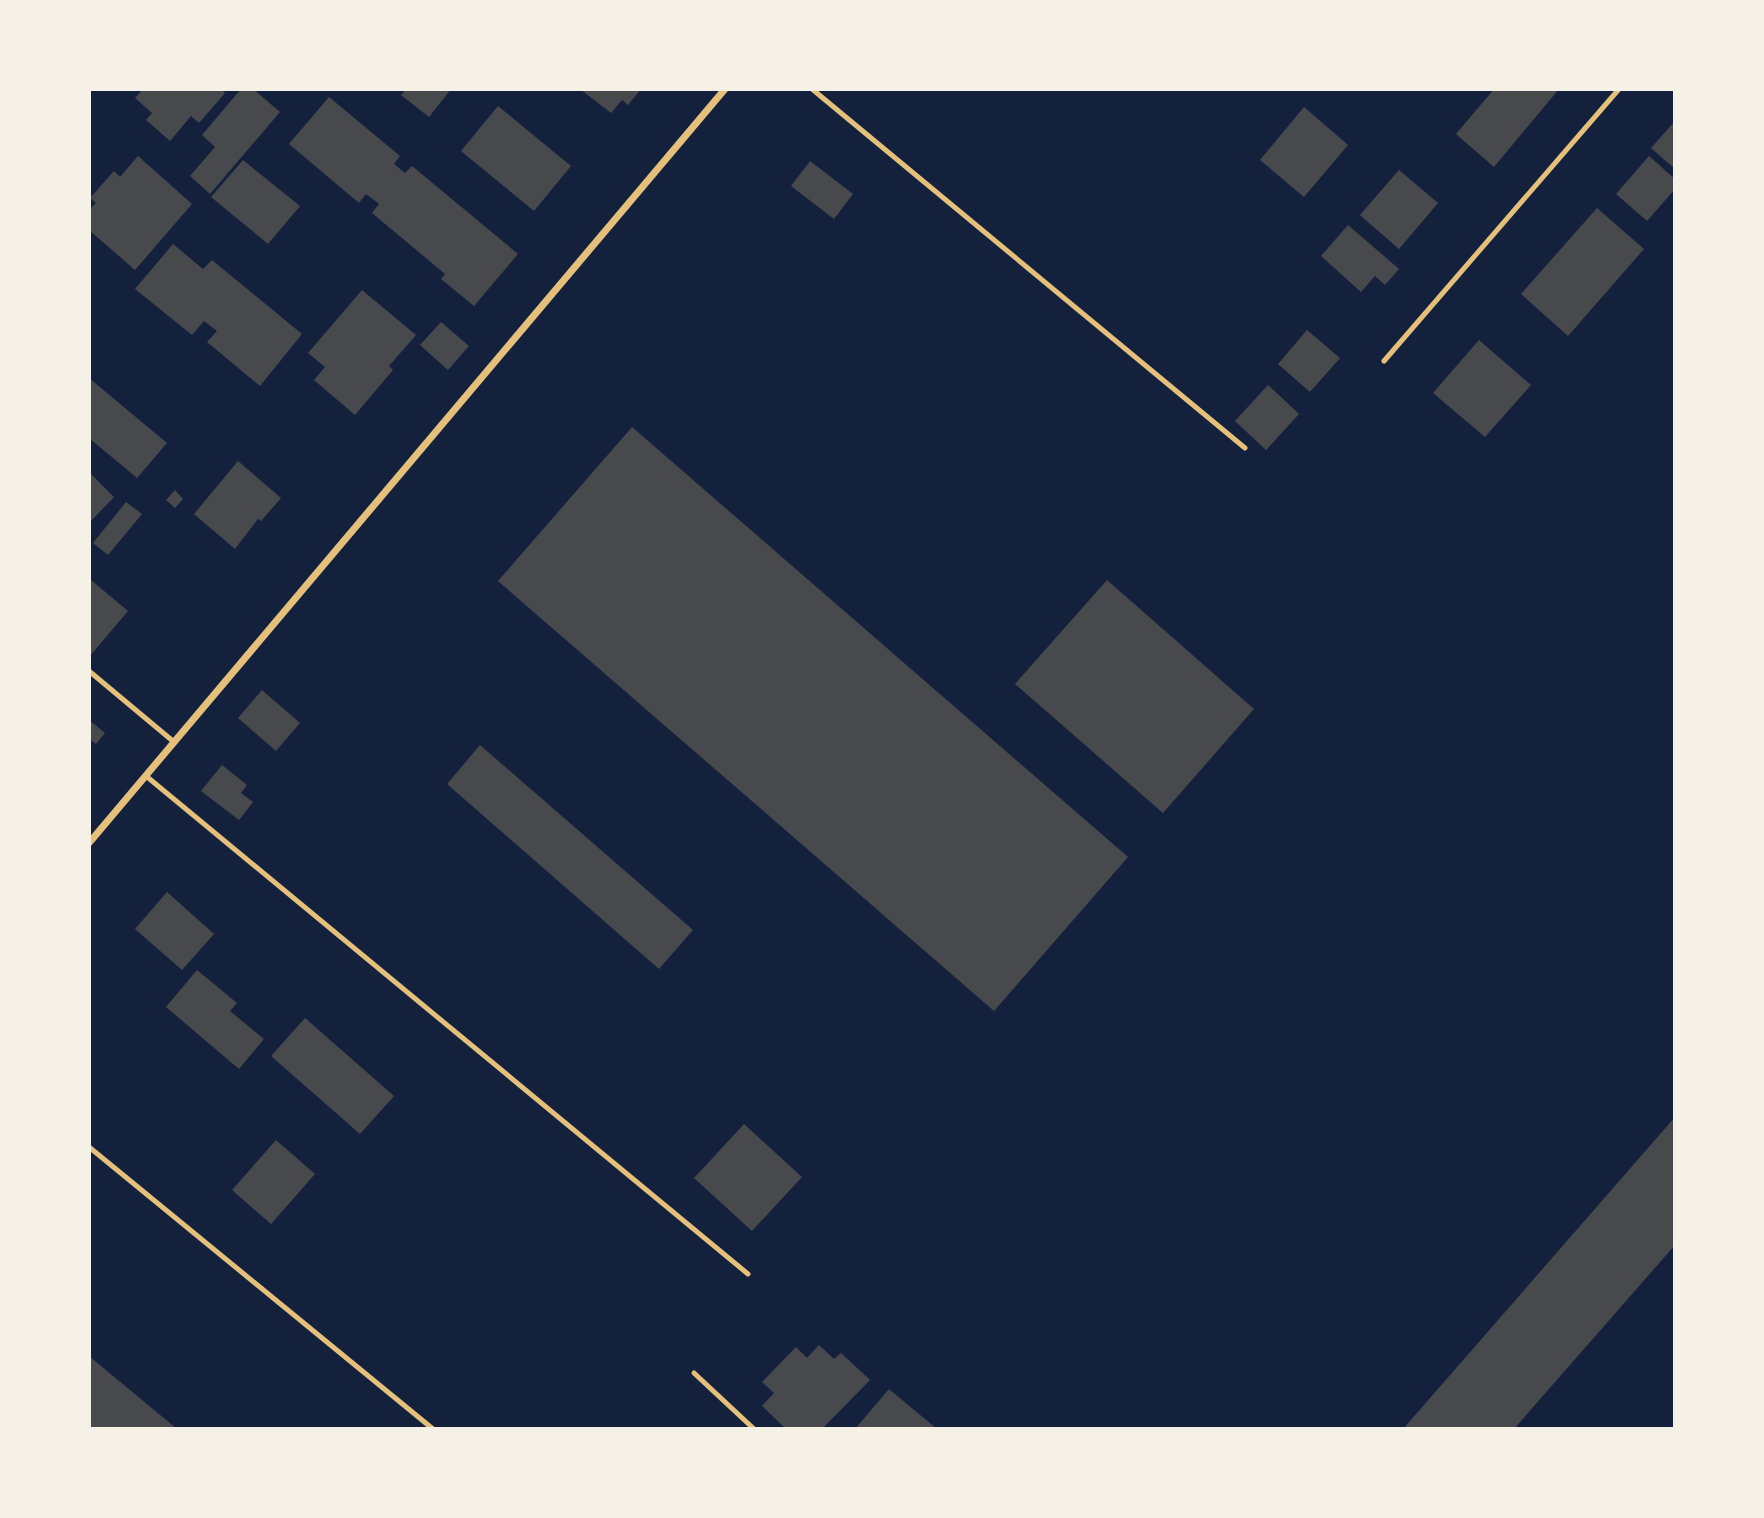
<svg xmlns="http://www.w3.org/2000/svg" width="1764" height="1518" font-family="'DM Sans',sans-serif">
<rect width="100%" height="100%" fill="#14213d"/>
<g fill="#48494c">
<polygon points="143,89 221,89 225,93 199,123 191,116 170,141 146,120 152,113 135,98"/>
<polygon points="241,89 253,89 280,112 210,194 190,176 215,147 202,135"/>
<polygon points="406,89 451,89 429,117 401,95"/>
<polygon points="580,89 641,89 628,105 622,100 611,113"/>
<polygon points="1494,89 1559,89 1494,167 1456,134"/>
<polygon points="329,97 400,156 394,164 405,173 412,166 518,254 474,306 441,279 445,274 372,213 379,204 366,194 359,203 289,144"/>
<polygon points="498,106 571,166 534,211 461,151"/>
<polygon points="1304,107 1348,145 1304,197 1260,160"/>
<polygon points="1675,121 1675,169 1651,148"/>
<polygon points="138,156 192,204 135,270 89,230 89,210 96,203 90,198 114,171 120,177"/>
<polygon points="1649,156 1675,179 1675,189 1647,221 1616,194"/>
<polygon points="243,160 300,206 268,244 211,197"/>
<polygon points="810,161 853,194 834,219 791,186"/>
<polygon points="1399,170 1438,203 1399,249 1360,215"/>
<polygon points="1597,208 1644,249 1568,336 1521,294"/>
<polygon points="1348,225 1399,269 1385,285 1375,276 1361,292 1321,256"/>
<polygon points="173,244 203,269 212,260 302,334 260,386 207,342 217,331 204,321 192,335 135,289"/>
<polygon points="362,290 416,335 389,366 393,370 355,415 314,380 325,367 308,353"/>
<polygon points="441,322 469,346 448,370 420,345"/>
<polygon points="1307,330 1340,358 1310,392 1278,364"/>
<polygon points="1479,340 1531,385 1485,437 1433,393"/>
<polygon points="89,378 167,443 137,478 89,438"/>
<polygon points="1268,385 1299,414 1266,450 1235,421"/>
<polygon points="632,427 1128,857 994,1011 498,581"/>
<polygon points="238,461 281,498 261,521 258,519 235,549 194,514"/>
<polygon points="89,472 114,497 89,523"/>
<polygon points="175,490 183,499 175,508 166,500"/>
<polygon points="126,502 142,514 108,555 93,543"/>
<polygon points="91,580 128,611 89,657 89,582"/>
<polygon points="1107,580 1254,709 1163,813 1015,684"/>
<polygon points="262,690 300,723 276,751 238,718"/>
<polygon points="89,720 105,733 96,744 89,739"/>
<polygon points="480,745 693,930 659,969 447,784"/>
<polygon points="222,765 247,785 241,793 253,802 239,820 201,791"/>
<polygon points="167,892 214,934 182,970 135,929"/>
<polygon points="197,970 237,1003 230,1011 264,1039 239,1069 166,1007"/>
<polygon points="305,1018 394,1096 360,1134 271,1056"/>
<polygon points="1675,1117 1675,1245 1514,1429 1403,1429"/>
<polygon points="744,1124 802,1177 752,1231 694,1178"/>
<polygon points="276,1140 315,1174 271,1224 232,1190"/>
<polygon points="819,1345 834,1359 841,1353 870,1380 822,1429 786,1429 762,1406 774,1393 762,1382 796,1347 807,1358"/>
<polygon points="89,1356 177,1429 89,1429"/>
<polygon points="889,1389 937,1429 855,1429"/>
</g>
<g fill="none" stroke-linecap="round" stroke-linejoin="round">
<g stroke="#e5c07b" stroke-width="5">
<polyline points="812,89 1245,448"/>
<polyline points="1384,361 1619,89"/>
<polyline points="89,671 174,742"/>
<polyline points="146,776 748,1274"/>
<polyline points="89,1147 433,1429"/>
<polyline points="694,1373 754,1429"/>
</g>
<polyline stroke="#e5c07b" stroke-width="7" points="89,843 725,89"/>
</g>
<rect width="1764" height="1518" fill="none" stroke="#f6f1e7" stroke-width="182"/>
</svg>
